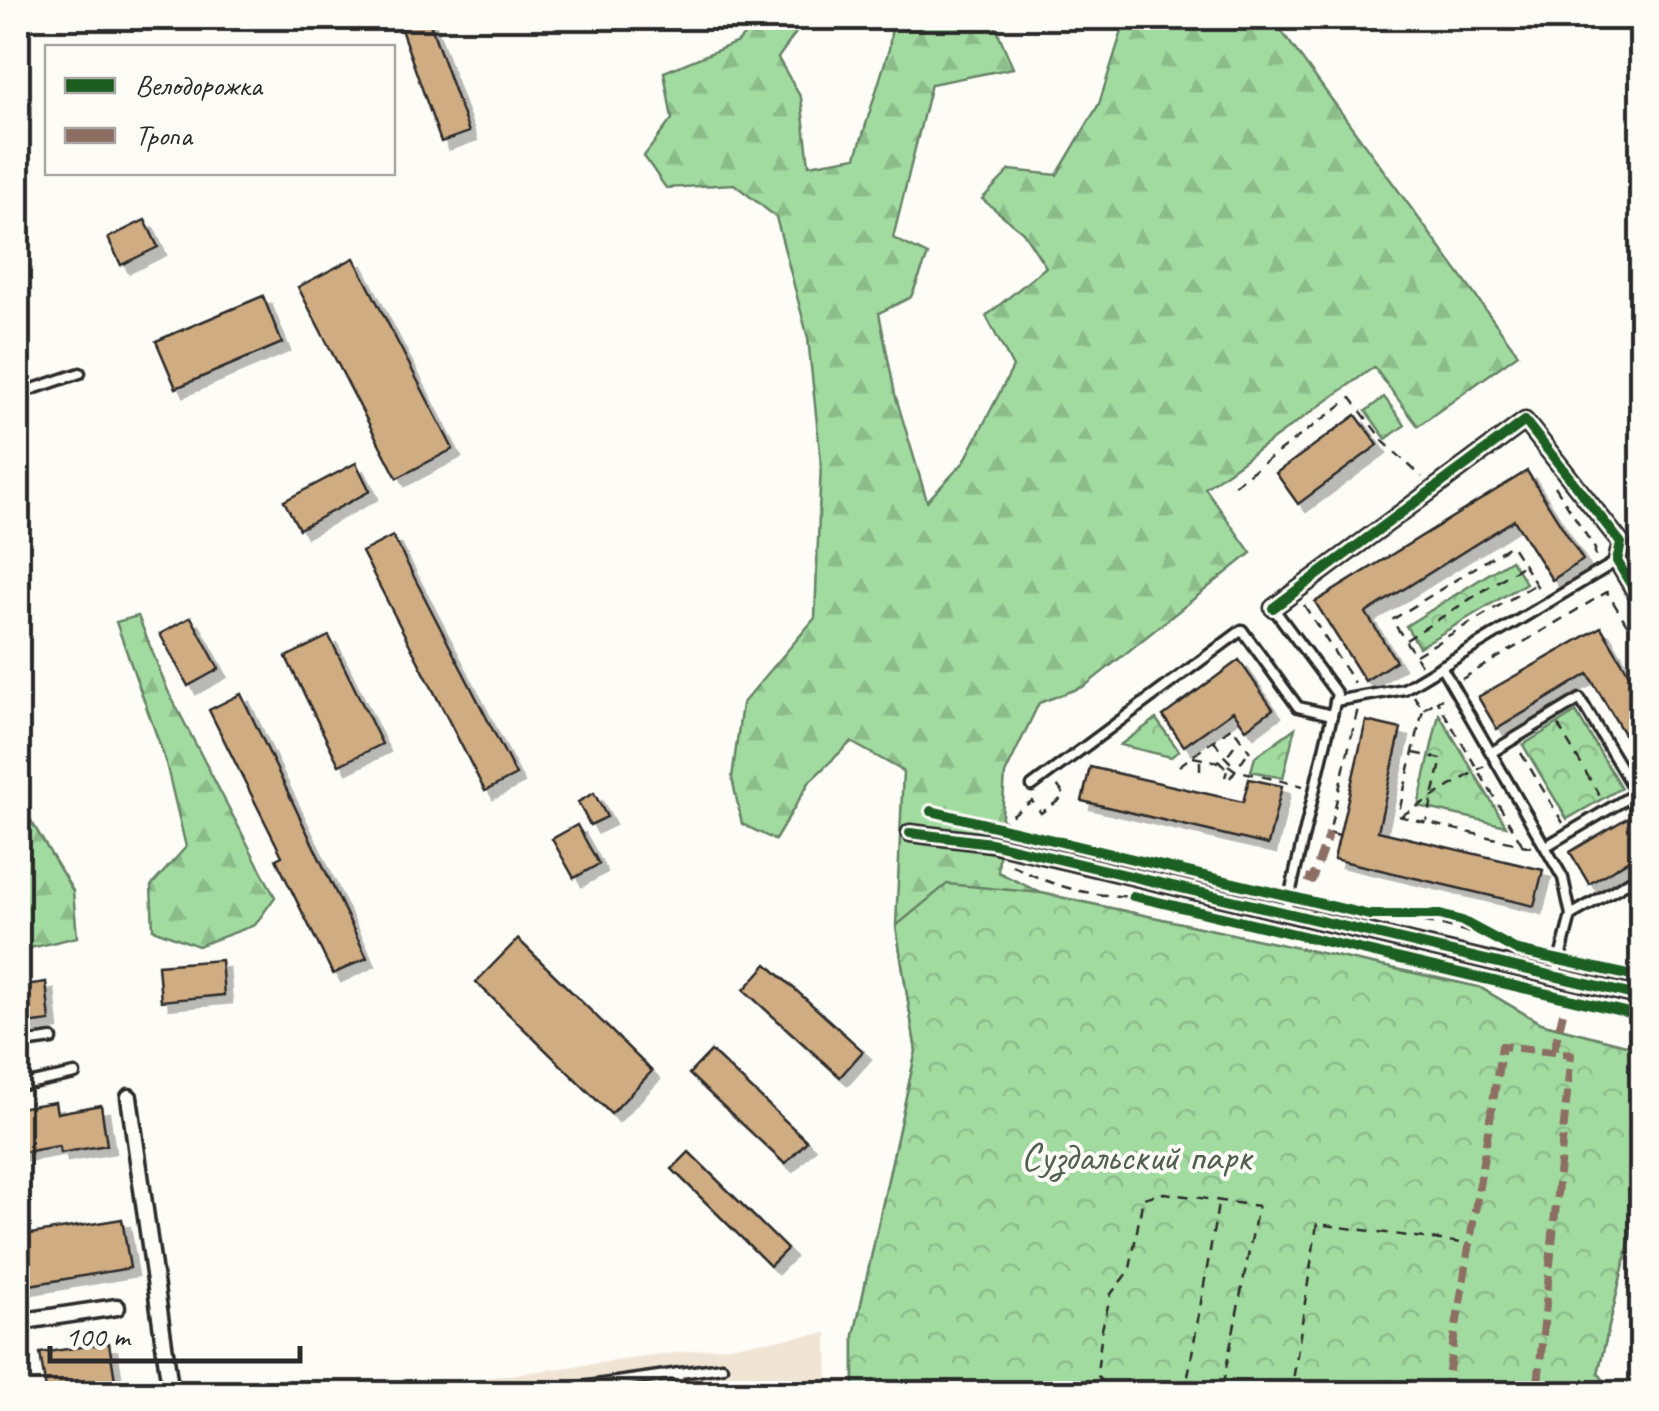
<svg xmlns="http://www.w3.org/2000/svg" width="1659" height="1411" font-family="Caveat,sans-serif">
<defs>
<pattern id="forest-firs" width="22" height="20" patternUnits="userSpaceOnUse" patternTransform="scale(2.5)"><rect width="22" height="20" fill="#a2dba0"/><path d="M5 1l3.5 6h-7zM16 11l3.5 6h-7z" fill="#8cbc8a"/></pattern>
<pattern id="park-crowns" width="20" height="18" patternUnits="userSpaceOnUse" patternTransform="scale(2.5)"><rect width="20" height="18" fill="#a2dba0"/><path d="M2 6a3 3 0 1 1 6 0M12 15a3 3 0 1 1 6 0" fill="none" stroke="#8cbc8a"/></pattern>
<filter id="shadow"><feDropShadow dx="8" dy="8" stdDeviation="0" flood-color="#0004"/></filter>
</defs>
<rect width="100%" height="100%" fill="#fdfcf7"/>
<filter id="ink" filterUnits="userSpaceOnUse"><feTurbulence type="fractalNoise" baseFrequency=".01" numOctaves="2"/><feDisplacementMap in="SourceGraphic" scale="20" xChannelSelector="R" yChannelSelector="G"/><feConvolveMatrix kernelMatrix="1 2 1 2 8 2 1 2 1" color-interpolation-filters="sRGB"/></filter>
<g filter="url(#ink)">
<polygon fill="#f0e4d4" points="827,1333 828,1393 371,1393"/>
<g fill="url(#forest-firs)" stroke="#668366" stroke-width="2.5">
<polygon points="760,18 825,18 802,24 778,58 801,98 809,165 856,157 889,49 893,18 992,18 1013,68 931,84 893,238 928,255 911,297 879,313 895,394 927,501 964,462 1013,367 986,316 1046,267 1023,232 982,199 1010,170 1057,175 1099,104 1126,18 1272,18 1518,354 1418,426 1374,367 1205,488 1251,553 1085,686 1039,703 1005,774 998,872 1041,893 1479,987 1540,1023 1641,1049 1641,1191 1598,1373 1614,1393 854,1393 854,1336 916,1051 896,926 903,771 851,742 810,781 775,840 742,824 732,778 742,704 815,618 821,462 808,338 776,217 734,184 666,188 644,156 672,119 664,72 738,42"/>
<polygon points="138,616 168,691 275,897 255,925 198,946 153,929 151,886 186,847 165,759 116,622"/>
<polygon points="18,799 73,891 77,937 18,951"/>
</g>
<g fill="url(#park-crowns)" stroke="#668366" stroke-width="2.5">
<polygon points="1384,397 1405,425 1386,439 1366,411"/>
<polygon points="1511,560 1526,583 1419,647 1406,626"/>
<polygon points="1576,712 1621,788 1567,819 1523,745"/>
<polygon points="1439,714 1506,826 1418,806"/>
<polygon points="1156,719 1179,751 1171,757 1120,745"/>
<polygon points="1295,728 1283,778 1251,771 1255,757"/>
<polygon points="947,884 1041,893 1479,987 1540,1023 1641,1049 1641,1191 1598,1373 1614,1393 854,1393 854,1336 916,1051 896,926"/>
</g>
<g fill="#d0ac82" stroke="#2b2b2b" stroke-width="2.5" filter="url(#shadow)">
<polygon points="397,18 428,18 469,132 441,142"/>
<polygon points="145,220 158,247 121,265 108,238"/>
<polygon points="354,258 453,449 397,478 298,287"/>
<polygon points="263,296 282,343 176,388 156,341"/>
<polygon points="1356,415 1378,445 1298,504 1276,473"/>
<polygon points="356,463 370,491 299,529 284,501"/>
<polygon points="1527,471 1583,560 1552,580 1514,520 1366,613 1396,661 1365,681 1315,602"/>
<polygon points="393,536 516,775 485,791 362,552"/>
<polygon points="191,617 219,669 188,686 160,634"/>
<polygon points="1601,627 1642,695 1642,764 1588,674 1497,729 1478,697"/>
<polygon points="329,636 382,744 339,765 286,657"/>
<polygon points="1239,660 1273,709 1246,729 1233,711 1184,746 1163,716"/>
<polygon points="241,694 367,958 333,974 276,859 282,856 209,710"/>
<polygon points="1366,721 1401,729 1378,831 1543,870 1534,906 1334,859"/>
<polygon points="1090,767 1243,802 1249,779 1282,786 1268,845 1082,801"/>
<polygon points="594,793 607,817 590,825 578,802"/>
<polygon points="1642,809 1642,852 1589,884 1570,852"/>
<polygon points="577,825 599,864 574,878 552,839"/>
<polygon points="518,939 652,1071 611,1114 476,982"/>
<polygon points="221,960 224,995 161,1001 158,965"/>
<polygon points="767,964 863,1051 840,1077 744,990"/>
<polygon points="46,982 50,1021 18,1025 18,986"/>
<polygon points="711,1051 807,1141 785,1164 689,1074"/>
<polygon points="55,1102 57,1113 101,1105 107,1145 60,1153 59,1146 18,1153 18,1108"/>
<polygon points="689,1152 787,1249 770,1266 672,1169"/>
<polygon points="122,1219 130,1268 18,1287 18,1236"/>
<polygon points="109,1343 115,1380 46,1390 40,1353"/>
</g>
<g fill="none" stroke-linecap="round" stroke-linejoin="round">
<defs>
<g id="service">
<polyline points="18,394 80,373"/>
<polyline points="1273,608 1337,694 1285,915"/>
<polyline points="1441,666 1563,878 1571,915 1555,978"/>
<polyline points="1335,701 1404,689 1617,561"/>
<polyline points="1492,752 1580,699 1636,793 1548,845"/>
<polyline points="1032,786 1242,630 1298,707 1332,715"/>
<polyline points="1571,915 1642,874"/>
<polyline points="18,1044 52,1039"/>
<polyline points="18,1086 75,1074"/>
<polyline points="678,1373 679,1394"/>
<polyline points="533,1394 722,1367"/>
</g>
<g id="minor">
<polyline points="1273,608 1525,421 1621,543 1617,561 1642,603"/>
<polyline points="910,833 991,843 1642,997"/>
<polyline points="129,1097 171,1394"/>
<polyline points="18,1322 117,1307"/>
</g>
</defs>
<use href="#service" stroke="#2b2b2b" stroke-width="15"/>
<use href="#minor" stroke="#2b2b2b" stroke-width="21"/>
<g stroke="#2b2b2b" stroke-width="2.5" stroke-dasharray="10 8" stroke-linecap="butt">
<polyline points="1234,485 1351,398 1384,442 1422,477"/>
<polyline points="1555,486 1595,549 1595,557"/>
<polyline points="1304,605 1354,683"/>
<polyline points="1406,640 1522,566"/>
<polyline points="1416,655 1534,585"/>
<polyline points="1421,665 1392,620 1511,545 1542,594"/>
<polyline points="1462,679 1607,592 1642,649"/>
<polyline points="1414,696 1423,710 1398,816 1531,847"/>
<polyline points="1442,698 1437,701 1522,844"/>
<polyline points="1424,709 1437,701"/>
<polyline points="1558,725 1602,800"/>
<polyline points="1214,740 1222,753"/>
<polyline points="1414,753 1442,759 1427,821"/>
<polyline points="1521,753 1563,823"/>
<polyline points="1228,754 1238,741"/>
<polyline points="1193,757 1218,762"/>
<polyline points="1228,765 1235,770 1303,786"/>
<polyline points="1179,766 1232,727 1250,752"/>
<polyline points="1225,767 1218,760 1223,755 1230,762 1225,777"/>
<polyline points="1200,771 1200,758"/>
<polyline points="1230,778 1246,755"/>
<polyline points="1401,816 1484,766"/>
<polyline points="997,826 1032,801 1041,813 1065,796 1057,785"/>
<polyline points="1339,836 1329,833 1358,708"/>
<path d="M1012,865C1055,888 1095,898 1143,896"/>
<path d="M1388,920C1427,919 1466,928 1500,947"/>
<polyline points="1137,1394 1103,1385 1097,1374 1102,1329 1111,1294 1130,1269 1143,1198 1164,1193 1258,1206 1221,1394"/>
<polyline points="1185,1394 1219,1199"/>
<polyline points="1291,1394 1317,1224 1470,1244"/>
</g>
<use href="#service" stroke="#fdfcf7" stroke-width="8"/>
<use href="#minor" stroke="#fdfcf7" stroke-width="14"/>
<g stroke="#8d6e63" stroke-width="8" stroke-dasharray="15 8" stroke-linecap="butt">
<polyline points="1306,878 1312,880 1329,833"/>
<polyline points="1554,1050 1568,992"/>
<polyline points="1445,1394 1502,1046 1571,1054 1537,1394"/>
</g>
<defs>
<g id="cycleway">
<polyline points="1273,608 1525,421 1621,543 1617,561 1642,603"/>
<polyline points="931,811 1369,915 1440,915 1462,921 1518,951 1642,978"/>
<polyline points="910,833 991,843 1642,997"/>
<polyline points="1133,896 1642,1016"/>
</g>
</defs>
<use href="#cycleway" stroke="#fdfcf7" stroke-width="16"/>
<use href="#cycleway" stroke="#1b5e20" stroke-width="10"/>
</g>
</g>
<g text-anchor="middle" stroke-width="8" stroke-linejoin="round" paint-order="stroke">
<g font-size="40" fill="#4f604e" stroke="#fdfcf7">
<text x="1136" y="1170">Суздальский парк</text>
</g>
</g>
<rect width="1659" height="1411" fill="none" stroke="#fdfcf7" stroke-width="60"/>
<rect x="30" y="30" width="1599" height="1351" fill="none" stroke="#2b2b2b" stroke-width="4" filter="url(#ink)"/>
<rect x="45" y="45" width="350" height="130" fill="#fdfcf7" stroke="#a9a8a5" stroke-width="2.5"/>
<rect x="65" y="78" width="50" height="15" fill="#1b5e20" stroke="#a9a8a5" stroke-width="2.5"/>
<text x="135" y="95" font-size="30" fill="#2b2b2b">Велодорожка</text>
<rect x="65" y="128" width="50" height="15" fill="#8d6e63" stroke="#a9a8a5" stroke-width="2.5"/>
<text x="135" y="145" font-size="30" fill="#2b2b2b">Тропа</text>
<path d="M50 1346v15h250v-15" fill="none" stroke="#2b2b2b" stroke-width="5"/>
<text x="65" y="1346" font-size="30" fill="#2b2b2b" stroke="#fdfcf7" stroke-width="8" paint-order="stroke">100 m</text>
</svg>
